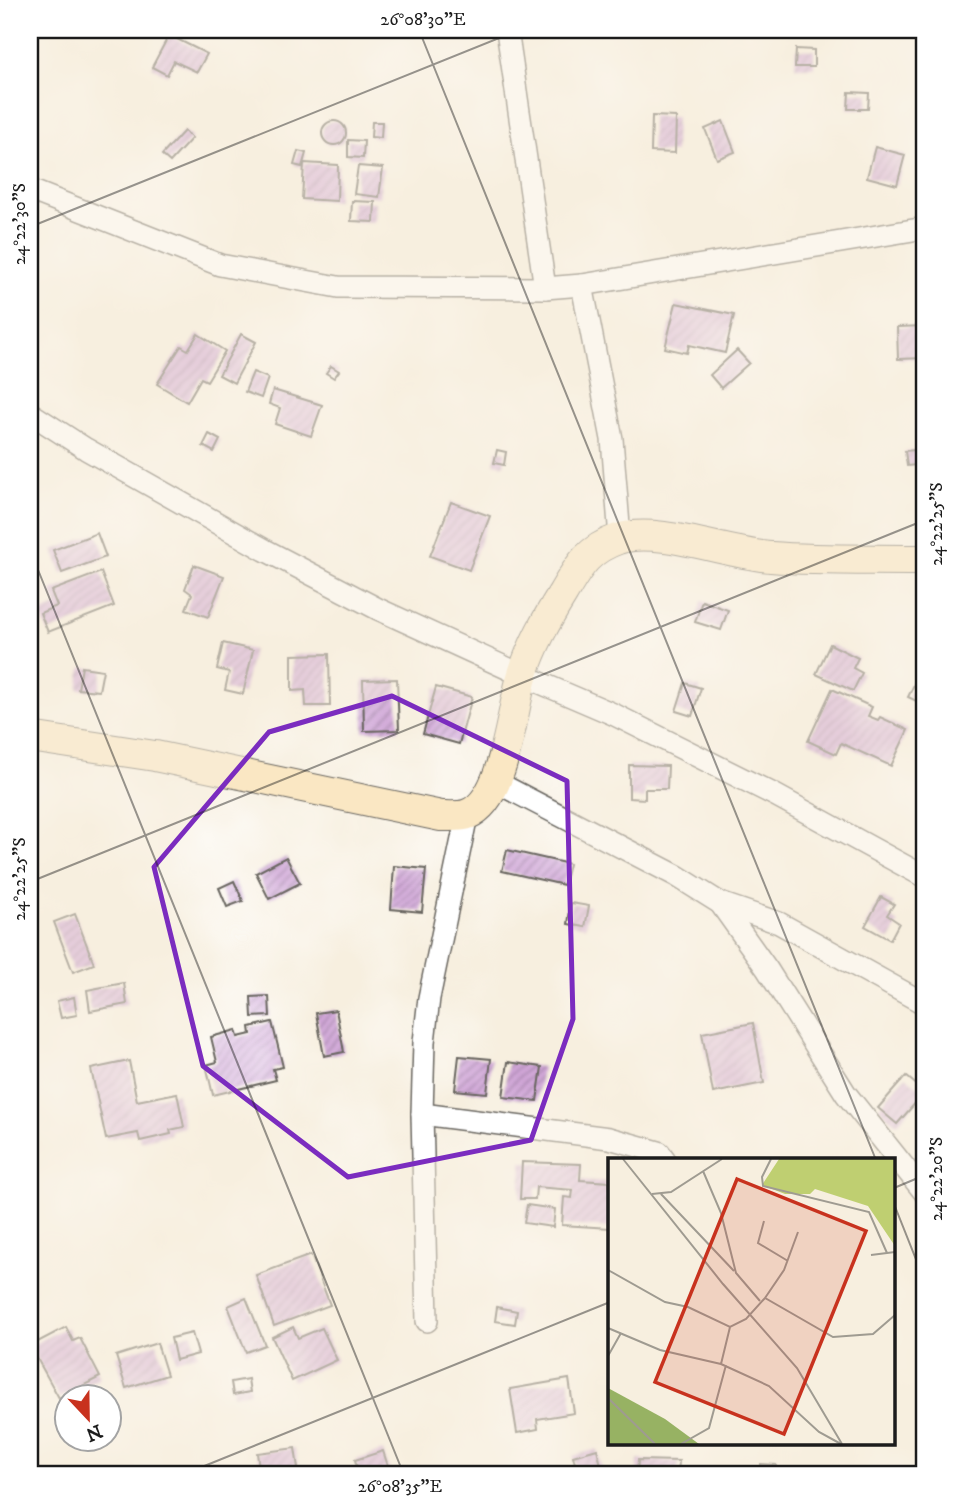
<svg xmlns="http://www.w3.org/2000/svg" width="955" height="1505" font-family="'IM FELL DW Pica',serif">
<defs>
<pattern id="building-hatch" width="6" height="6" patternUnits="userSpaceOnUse" patternTransform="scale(1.75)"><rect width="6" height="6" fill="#cfa4d6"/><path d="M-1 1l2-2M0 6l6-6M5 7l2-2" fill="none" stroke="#a785ad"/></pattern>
</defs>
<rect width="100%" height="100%" fill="#fff"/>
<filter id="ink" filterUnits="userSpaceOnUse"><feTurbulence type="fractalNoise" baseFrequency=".0143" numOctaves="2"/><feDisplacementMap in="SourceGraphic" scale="14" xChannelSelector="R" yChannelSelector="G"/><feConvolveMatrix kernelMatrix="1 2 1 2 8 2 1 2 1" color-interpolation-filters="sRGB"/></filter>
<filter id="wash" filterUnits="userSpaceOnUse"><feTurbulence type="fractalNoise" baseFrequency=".00686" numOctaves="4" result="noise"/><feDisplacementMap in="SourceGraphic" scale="28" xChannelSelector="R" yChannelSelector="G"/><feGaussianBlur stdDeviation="1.57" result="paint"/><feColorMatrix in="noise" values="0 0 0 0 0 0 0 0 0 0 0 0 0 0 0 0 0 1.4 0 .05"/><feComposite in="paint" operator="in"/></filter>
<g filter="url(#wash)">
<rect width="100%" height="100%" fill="#f7efdf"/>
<g id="blocks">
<g fill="url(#building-hatch)">
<polygon points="169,35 207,54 197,72 174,61 167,75 152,67"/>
<polygon points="796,49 814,50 814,67 795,67"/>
<polygon points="849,92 869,93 868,109 848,109"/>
<polygon points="652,116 676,117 675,153 651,152"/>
<polygon points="723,121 735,152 717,159 705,129"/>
<circle cx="334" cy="133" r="12"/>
<polygon points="372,122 382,122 381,138 371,137"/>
<polygon points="184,131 192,138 170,162 162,155"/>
<polygon points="348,140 364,141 363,158 348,157"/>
<polygon points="875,147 905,155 897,185 867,177"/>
<polygon points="298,151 306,153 302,167 294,165"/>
<polygon points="304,163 338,165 337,201 302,199"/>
<polygon points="358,166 383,168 379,197 354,194"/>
<polygon points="352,201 375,202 374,222 351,221"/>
<polygon points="676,303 734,315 725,353 689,345 687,353 665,348"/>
<polygon points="925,326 925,358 898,359 897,327"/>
<polygon points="198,334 225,351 207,381 201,378 187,402 157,384 181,346 188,350"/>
<polygon points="241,334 256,342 234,383 219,375"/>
<polygon points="737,350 749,363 721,388 710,375"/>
<polygon points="331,366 339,371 334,378 326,373"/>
<polygon points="253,372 268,378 261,398 245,392"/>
<polygon points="273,390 322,405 311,436 275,424 280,408 269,404"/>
<polygon points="209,434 220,440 214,452 203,446"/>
<polygon points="925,449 925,464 907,466 905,451"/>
<polygon points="497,450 506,452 504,465 494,463"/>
<polygon points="451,502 490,516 469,570 430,556"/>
<polygon points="97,533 106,557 62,573 53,550"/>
<polygon points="194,565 224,576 208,617 186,609 192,594 185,589"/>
<polygon points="101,572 114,606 48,632 40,613 57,606 51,591"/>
<polygon points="702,601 728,610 721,630 695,622"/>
<polygon points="223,643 253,650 243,694 225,690 229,672 217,669"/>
<polygon points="830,644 858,658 853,668 862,673 853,691 816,674"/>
<polygon points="329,654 330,706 306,706 305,690 292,691 292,655"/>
<polygon points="82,667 103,670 99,691 78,689"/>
<polygon points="918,676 925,679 925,705 908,697"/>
<polygon points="397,679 399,730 364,731 363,680"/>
<polygon points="685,683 701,688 692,716 676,711"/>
<polygon points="436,687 472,697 459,744 423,734"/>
<polygon points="832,689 872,707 868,716 878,720 880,717 908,730 891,766 841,743 836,754 808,741"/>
<polygon points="629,765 668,766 667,789 645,789 645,799 629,798"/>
<polygon points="507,850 569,864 564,885 502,871"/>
<polygon points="286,857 300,883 269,899 256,873"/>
<polygon points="394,866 426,869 422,912 391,909"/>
<polygon points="234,881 243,901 227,907 219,888"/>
<polygon points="881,897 894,904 887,915 899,923 890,940 865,926"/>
<polygon points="571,903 589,906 585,927 568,924"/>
<polygon points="75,914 94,964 73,972 54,922"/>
<polygon points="124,983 127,1004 90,1011 87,990"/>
<polygon points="269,996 270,1016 252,1017 251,997"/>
<polygon points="74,997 77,1015 61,1018 57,1001"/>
<polygon points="336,1010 344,1052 324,1056 316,1013"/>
<polygon points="272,1022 283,1067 273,1069 276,1080 213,1095 206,1065 217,1062 211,1037 236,1030 238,1037 251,1034 250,1027"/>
<polygon points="753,1023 764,1083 713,1093 702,1033"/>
<polygon points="459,1056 491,1059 487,1093 455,1090"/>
<polygon points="129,1061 137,1101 177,1093 184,1127 170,1130 171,1134 140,1141 138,1133 106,1139 91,1069"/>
<polygon points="508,1062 542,1067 537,1101 503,1097"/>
<polygon points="906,1076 925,1092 897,1124 878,1108"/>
<polygon points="522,1162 581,1164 580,1180 610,1182 610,1228 562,1225 564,1197 572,1198 573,1190 536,1187 535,1199 520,1199"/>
<polygon points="527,1205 555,1209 553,1227 524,1223"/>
<polygon points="311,1255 330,1305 274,1326 256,1275"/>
<polygon points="246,1298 265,1345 246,1352 228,1306"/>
<polygon points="497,1307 517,1311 515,1324 495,1321"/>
<polygon points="66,1327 73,1341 80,1338 100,1377 59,1398 30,1346"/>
<polygon points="293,1327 298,1338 322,1328 337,1360 292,1381 272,1337"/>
<polygon points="192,1333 198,1354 176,1360 171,1338"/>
<polygon points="157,1343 167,1375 126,1388 116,1356"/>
<polygon points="248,1379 250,1392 233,1395 231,1382"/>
<polygon points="569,1379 574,1413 537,1419 538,1429 517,1433 510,1389"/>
<polygon points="295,1448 299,1475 260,1475 257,1453"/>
<polygon points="597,1449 603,1473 578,1475 573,1456"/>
<polygon points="383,1451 391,1475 359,1475 355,1460"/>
<polygon points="638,1460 679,1461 678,1475 637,1475"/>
<polygon points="761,1464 776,1465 775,1475 761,1475"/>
</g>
</g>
</g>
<g filter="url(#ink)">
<use href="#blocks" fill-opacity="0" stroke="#696660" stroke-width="2"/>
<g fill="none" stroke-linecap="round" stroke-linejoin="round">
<defs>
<g id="street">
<polyline points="507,30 545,288"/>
<polyline points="30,190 220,265 338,287 545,288 582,285"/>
<polyline points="30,413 86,449 265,550 378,609 522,675 613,714 775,795 925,877"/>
<polyline points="620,538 612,439 582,285 925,228"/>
<polyline points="496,782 677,876 720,903 767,969 846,1094 925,1193"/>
<polyline points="720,903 779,923 925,1004"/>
<polyline points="422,1114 609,1138 659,1152 665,1160"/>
<polyline points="427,1321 422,1114 424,1042 429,998 467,815"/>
</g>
<path id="secondary" d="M30,737L155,756L441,816C449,816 461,817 468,814C506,799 511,709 523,674C532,645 547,619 563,593C579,566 587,550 618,539C658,526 727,554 771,557C822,561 874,559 925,560"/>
</defs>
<use href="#street" stroke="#696660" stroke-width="24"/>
<use href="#secondary" stroke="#696660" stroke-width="32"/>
<use href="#street" stroke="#fff" stroke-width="21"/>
<use href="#secondary" stroke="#fae7c3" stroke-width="30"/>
</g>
</g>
<path d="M0 0H955V1505H0ZM392,696L567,781L573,1019L531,1140L348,1177L203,1066L154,867L269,732Z" fill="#f7efdf" fill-opacity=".55" fill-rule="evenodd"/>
<path fill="none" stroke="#7b2cbf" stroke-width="5" stroke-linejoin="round" d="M392,696L567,781L573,1019L531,1140L348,1177L203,1066L154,867L269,732Z"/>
<path fill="none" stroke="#1c1c1c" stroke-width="2" stroke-opacity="0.45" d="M419,30L876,1160M30,227L519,30M30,550L404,1475M30,882L925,520M894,1188L925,1175M894,1204L925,1282M182,1475L610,1302"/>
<g transform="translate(608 1158)">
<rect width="287" height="287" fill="#f7efdf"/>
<path d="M0,230L57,261L91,286H0Z" fill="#97b263"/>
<path d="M171,1H287V88L260,48L207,31L202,36H177L154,27Z" fill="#bfcf71"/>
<path fill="none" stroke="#9f9b91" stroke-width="2" d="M15,1L115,126L189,210L234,286M163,1L154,19L155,28L261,54L279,95M95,13L113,55L128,115L152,143M44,36L63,34L114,1M53,36L126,113M156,63L150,85L180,103M263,97L287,94M0,112L57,144L80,149L122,169L138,161L157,140L225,179L265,176L287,157M157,140L176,112L190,74M0,170L52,192L113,206L122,169M0,198L13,175M113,206L161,228L211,274L233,286M0,240L47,286M73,286L101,270L118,207"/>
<path fill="#c8321e" fill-opacity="0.15" stroke="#c8321e" stroke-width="3.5" d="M129,21L258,73L176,276L47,224Z"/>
<rect width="287" height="287" fill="none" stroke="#1c1c1c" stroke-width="3.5"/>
</g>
<rect width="955" height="1505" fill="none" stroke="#fff" stroke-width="77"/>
<g transform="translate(88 1418) rotate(158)"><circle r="33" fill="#ffffff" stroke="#a4a4a4" stroke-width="2"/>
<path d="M0-5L12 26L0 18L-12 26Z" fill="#c8321e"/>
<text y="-10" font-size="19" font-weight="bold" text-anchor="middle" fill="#1c1c1c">N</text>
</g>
<rect x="38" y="38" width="878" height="1428" fill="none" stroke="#1c1c1c" stroke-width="2.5"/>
<g font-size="18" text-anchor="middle" fill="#1c1c1c">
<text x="423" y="25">26°08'30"E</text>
<text transform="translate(19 224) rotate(-90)" y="6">24°22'30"S</text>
<text transform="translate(936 524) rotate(-90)" y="6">24°22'25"S</text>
<text transform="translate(19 879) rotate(-90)" y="6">24°22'25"S</text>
<text transform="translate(936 1179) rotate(-90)" y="6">24°22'20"S</text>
<text x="400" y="1492">26°08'35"E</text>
</g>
</svg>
